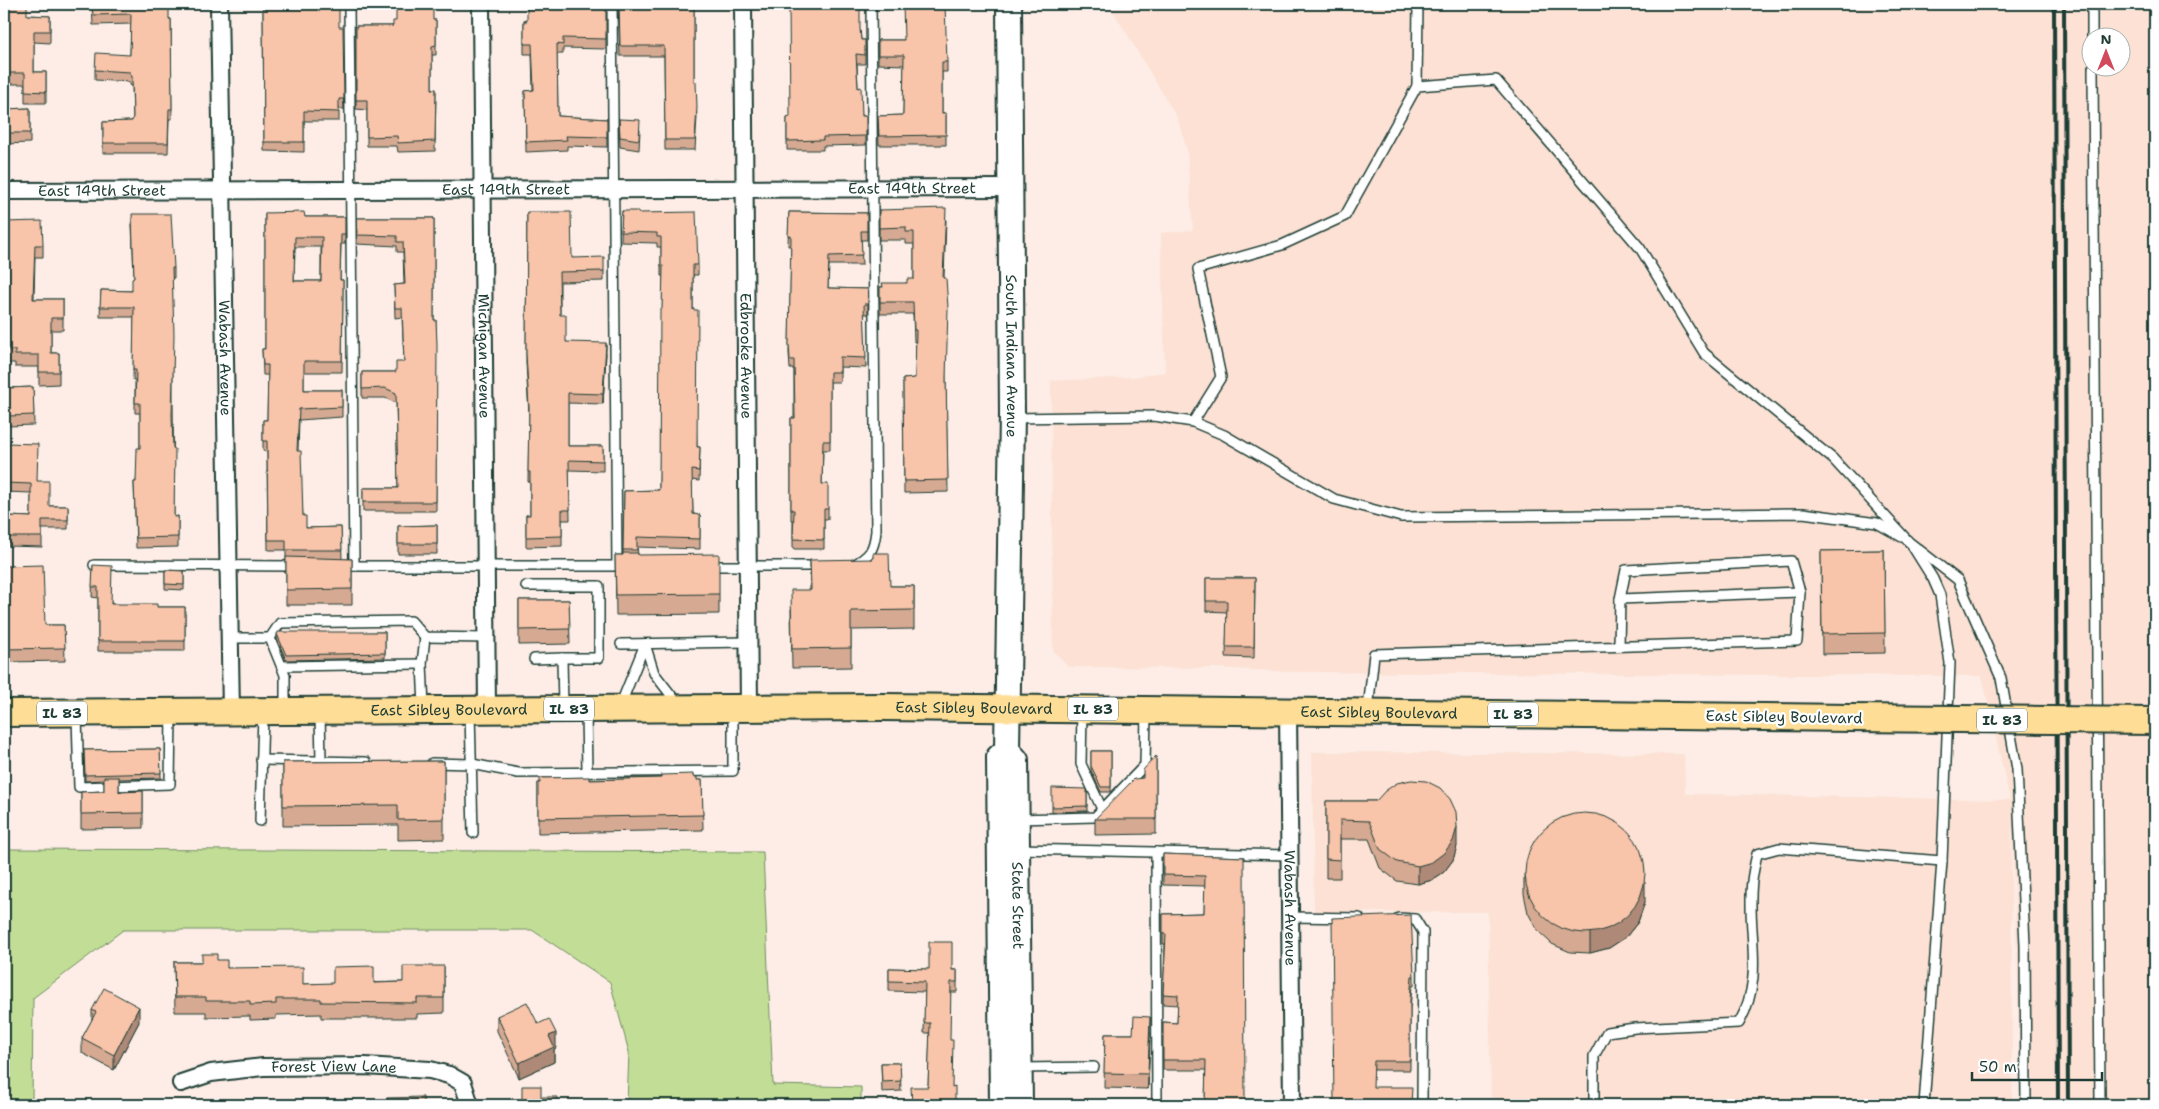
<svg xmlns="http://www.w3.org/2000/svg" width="2159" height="1109" font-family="'Shantell Sans',sans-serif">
<rect width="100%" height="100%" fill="#fdede6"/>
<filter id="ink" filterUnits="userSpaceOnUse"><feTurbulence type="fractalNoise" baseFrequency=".02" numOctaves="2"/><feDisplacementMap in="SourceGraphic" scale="10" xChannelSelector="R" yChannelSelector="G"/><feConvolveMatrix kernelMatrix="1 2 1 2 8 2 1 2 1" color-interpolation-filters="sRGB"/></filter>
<g filter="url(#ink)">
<path fill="#fce1d4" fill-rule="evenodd" d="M1109,4H2155V1105H2021L2017,952L2011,817L2012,1105H1491L1488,912H1314L1312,752L1684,754L1685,794L2010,800L1982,676L1294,672L1215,668L1068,667L1053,650L1051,381L1134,377L1165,372L1161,233L1193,230L1187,150L1178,119ZM2092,38H2122V68H2092Z"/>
<polygon fill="#c2dd95" stroke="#708d64" points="4,849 763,852 773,1085 861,1087 861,1105 627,1105 629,1052 610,982 532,930 123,930 33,998 32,1105 4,1105"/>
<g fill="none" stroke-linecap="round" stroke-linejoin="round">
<defs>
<g id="lane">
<polyline points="349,4 354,566"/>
<polyline points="612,4 617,566"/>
<polyline points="2092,4 2092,38"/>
<polyline points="2093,68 2100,1105"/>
<polyline points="1417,86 1418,4"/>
<polyline points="1012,418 1154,416 1193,422 1224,435 1334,499 1401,517 1803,513 1877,523 1902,537"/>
<polyline points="1193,422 1221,377 1198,269 1282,245 1345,216 1417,86 1496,80 1640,248 1704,353 1833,459 1909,542 1958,580 2001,678 2017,769 2025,945 2026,1105"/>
<polyline points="1913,547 1933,579 1940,595 1950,663 1942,861 1924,1105"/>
<polyline points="94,565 298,566"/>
<path d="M853,565C870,556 874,550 876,531L871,4"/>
<polyline points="341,566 625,566"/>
<polyline points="708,566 820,566"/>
<polyline points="526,586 599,586 599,658 562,658 563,707"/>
<polyline points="1620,599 1800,592"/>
<polyline points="230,638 270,638 285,675 285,710"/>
<polyline points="270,638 280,623 411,621 425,637 487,638"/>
<polyline points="621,644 748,642"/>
<polyline points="645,644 654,673 678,704"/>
<polyline points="534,659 562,658"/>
<polyline points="282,666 422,664"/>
<polyline points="620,706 645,644"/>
<polyline points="424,707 422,664 425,637"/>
<polyline points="1368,710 1374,654 1797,641 1800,592 1791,561 1626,570 1620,599 1619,646"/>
<polyline points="586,712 587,772"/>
<polyline points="1082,712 1081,764 1102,809"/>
<polyline points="470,713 473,833"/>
<polyline points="320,714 321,761"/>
<polyline points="77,715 79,787 170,784 171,715"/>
<polyline points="261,760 366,762"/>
<polyline points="432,763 472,764 518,773 733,771 733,711"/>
<polyline points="1017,819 1095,817 1145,765 1146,713"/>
<polyline points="260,821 263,714"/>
<polyline points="1018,849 1290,855"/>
<polyline points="1156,852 1157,1105"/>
<polyline points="1290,917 1359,918"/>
<polyline points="1399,918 1415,919 1423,932 1422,1105"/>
<polyline points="1021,1068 1094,1067"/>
<path d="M1594,1105V1056L1607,1032L1635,1028L1739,1023C1766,975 1746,931 1752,881C1753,872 1755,863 1757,854L1779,848L1942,861"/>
</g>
<g id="street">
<path id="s1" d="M219,4L231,712"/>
<path id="s2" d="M481,4L487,710"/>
<path id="s3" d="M743,4L749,708"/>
<path id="s4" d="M4,191L1010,188"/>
<path id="s5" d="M1288,710L1292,1105"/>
<path id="s6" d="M181,1083L211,1073L263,1067L365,1066L430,1070L449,1075L463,1083L470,1105"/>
</g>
<g id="secondary">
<path id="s7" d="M1009,4L1012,413L1007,750L1016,760L1020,1105"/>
<polyline points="1002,1105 999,757 1007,750"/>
</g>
<g id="primary">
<path id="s8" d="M4,713L883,707L1850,718"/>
</g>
</defs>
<use href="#lane" stroke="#1f3d34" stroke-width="12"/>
<use href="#street" stroke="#1f3d34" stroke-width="20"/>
<use href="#secondary" stroke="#1f3d34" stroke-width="28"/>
<use href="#primary" stroke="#1f3d34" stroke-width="30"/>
<use href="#lane" stroke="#fff" stroke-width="9"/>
<use href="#street" stroke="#fff" stroke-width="16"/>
<use href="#secondary" stroke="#fff" stroke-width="24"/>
<use href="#primary" stroke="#fedd96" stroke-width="26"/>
<g stroke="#1f3d34" stroke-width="4">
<polyline points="2054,4 2058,1105"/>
<polyline points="2064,4 2068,1105"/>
</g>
<defs>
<polyline id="primary-bridge" points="1850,718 2155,721"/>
</defs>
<use href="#primary-bridge" stroke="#1f3d34" stroke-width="30" stroke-linecap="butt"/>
<use href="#primary-bridge" stroke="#fedd96" stroke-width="26"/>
</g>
<g fill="#d5a992" stroke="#1f3d34" fill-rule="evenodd">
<polygon points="4,4 27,15 50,16 50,43 34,42 34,72 46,72 46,103 25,103 25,84 4,84"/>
<polygon points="92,4 171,19 172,119 169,119 168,153 103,153 103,122 132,121 133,118 132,86 130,86 130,82 95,80 95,70 130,55 131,24 93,25"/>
<polygon points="263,4 339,27 344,109 339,109 339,121 304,121 304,152 264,151"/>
<polygon points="606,4 606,49 563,48 563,54 557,54 558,116 607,119 607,147 567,146 567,150 526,152 525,91 533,90 532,54 524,54 524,21"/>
<polygon points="618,4 694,4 694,82 697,117 695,150 665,150 664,56 620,56"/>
<polygon points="436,20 436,55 432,55 432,89 436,89 435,151 398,152 397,146 367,146 367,110 356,109 356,26 393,26 396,21"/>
<polygon points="860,30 861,40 865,40 865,64 857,64 858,88 862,116 866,116 866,145 823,146 823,150 787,150 787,118 790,117"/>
<polygon points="878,40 904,40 947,62 947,72 942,72 942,113 946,113 946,145 879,145 878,116 903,115 904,65 878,64"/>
<polygon points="30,108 30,143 4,144 4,109"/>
<polygon points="619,119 640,130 639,150 620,147"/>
<polygon points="879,210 946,220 944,278 948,492 904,493 903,379 915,378 916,342 914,342 913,314 880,314 880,287 907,283 914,279 914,244 906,244 906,240 879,240"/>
<polygon points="622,211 638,213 698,265 698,275 693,275 693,310 697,447 700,447 699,481 692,480 693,514 700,515 700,549 637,547 638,555 719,594 719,614 616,615 615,555 623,555 624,491 659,490 663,276 661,276 661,247 657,247 657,243 621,242"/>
<polygon points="527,212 572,258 604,271 604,281 560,282 560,315 566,342 606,353 603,404 568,403 568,446 603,446 603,471 569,470 570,520 562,520 562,546 526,547 526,515 530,515 530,482 528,482 529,415 526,363"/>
<polygon points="789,212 867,213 867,240 861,240 862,265 829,265 828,288 868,289 868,314 864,314 866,368 840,367 840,382 830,382 830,450 823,450 822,484 828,509 828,519 824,519 824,549 793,549 793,520 791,520 791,418 794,418 794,369 790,369 789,353 791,246 788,246"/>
<path d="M265,213L305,217H345V244H341L340,280H343L342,372H304V390H342V417L299,420L298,451L303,516L306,528L341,527L342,559H352V605H286V550H268L267,452L263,451V420H267L268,375H263L262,349H265ZM295,247H321V281H294Z"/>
<polygon points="357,218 434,218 434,320 436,320 436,511 363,511 363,488 398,488 396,403 385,398 362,398 362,372 396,372 404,362 402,317 395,318 394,285 404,284 403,252 397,252 397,246 357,244"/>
<polygon points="4,222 43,245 43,257 35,257 34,299 63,299 63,330 51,330 51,353 59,353 59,384 39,385 39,367 15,367 15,363 5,363 6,268 4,240"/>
<polygon points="132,224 174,268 174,278 172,278 174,517 178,516 178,547 136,548 134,482 136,482 140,448 140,413 135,413 135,380 133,380 134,317 100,317 101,290 132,291 134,278"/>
<polygon points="33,387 34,425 8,426 7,388"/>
<polygon points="6,443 37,481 49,506 68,506 68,529 42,529 42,547 8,546 8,516 31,517 31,493 5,492"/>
<polygon points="437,525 437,554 398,554 398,526"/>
<polygon points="1884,550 1885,653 1822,654 1821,551"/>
<polygon points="810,560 890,586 914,586 914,629 851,630 851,667 792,668 791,609 810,590"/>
<polygon points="93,565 112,604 157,607 185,607 185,651 98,651 98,598 92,597"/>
<polygon points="4,566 45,625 64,625 65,661 4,662"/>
<polygon points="165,570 184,571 184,590 165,589"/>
<polygon points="1206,578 1255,578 1254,658 1226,657 1227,612 1206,611"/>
<polygon points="519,600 569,600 570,644 519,645"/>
<polygon points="385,632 385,658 286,660 277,639 277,634"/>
<polygon points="160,749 161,778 119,779 119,792 143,791 143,828 81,829 81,792 104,791 104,780 85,781 84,750"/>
<polygon points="1091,751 1111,751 1111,792 1101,792 1091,771"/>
<polygon points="1156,756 1156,834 1095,835 1095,819 1143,778"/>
<polygon points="444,761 444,839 398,840 398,825 283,826 283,762"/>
<polygon points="693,777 697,780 702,780 703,830 538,833 538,783 589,780"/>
<polygon points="1087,789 1087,811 1052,812 1052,807"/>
<polygon points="1326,801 1376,801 1457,846 1453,860 1444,872 1432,880 1418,884 1397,881 1380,868 1369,839 1340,839 1340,878 1326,878"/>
<polygon points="1163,854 1244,857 1205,1103 1206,1070 1163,1070 1163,1022 1177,1023 1178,1005 1163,1004 1165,944 1163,944 1163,914 1204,913 1205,886 1163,885"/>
<polygon points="1524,874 1645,902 1638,922 1626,937 1609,948 1590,953 1570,952 1552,944 1538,931 1528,913 1524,894"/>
<polygon points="1332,918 1414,976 1414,986 1412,986 1410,1009 1410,1070 1374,1070"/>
<polygon points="217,960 227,968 303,984 403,982 444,966 444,1013 417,1014 417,1018 321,1018 321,1014 276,1015 276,1019 250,1020 250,1016 206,1017 206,1012 175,1012 174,962 202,962"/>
<polygon points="889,968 957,970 957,992 951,992 928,1087 930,1033 924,1033 925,992 889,991"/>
<polygon points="92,1010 139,1022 114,1070 82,1053 82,1038 92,1020"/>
<polygon points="497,1016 538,1024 556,1048 554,1049 554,1062 519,1078 497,1031"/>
<polygon points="1150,1032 1148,1089 1104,1088 1105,1034 1133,1034"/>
<polygon points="881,1063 900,1063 901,1091 882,1092"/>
</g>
<g fill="#ae8977" stroke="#1f3d34">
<polygon points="606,343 606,353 603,404 603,394"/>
<polygon points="1457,827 1457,846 1453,860 1444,872 1432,880 1418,884 1418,866"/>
<polygon points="1645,882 1645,902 1638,922 1626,937 1609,948 1590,953 1590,933"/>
<polygon points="139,1007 139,1022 114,1070 114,1055"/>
<polygon points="1150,1017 1150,1032 1148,1089 1148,1074"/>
<polygon points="556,1033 556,1048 554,1049 554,1062 519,1078 519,1063 549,1036"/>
</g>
<g fill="#f8c4aa" stroke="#1f3d34" fill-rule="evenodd">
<polygon points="4,4 27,4 27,15 50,16 50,31 34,31 34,72 46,72 46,92 25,91 25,73 4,73"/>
<polygon points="92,4 169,4 169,19 171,19 172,109 169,109 168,143 103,143 103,122 132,121 133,117 132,76 130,75 130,72 95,70 96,53 130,55 131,14 93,15"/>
<polygon points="263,4 339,4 339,27 343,27 344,99 339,99 339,112 304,111 304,142 264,142"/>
<polygon points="396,4 433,4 433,20 436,20 436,45 432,46 432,89 436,89 435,141 398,143 397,136 367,137 367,100 356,100 356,26 393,26 393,21 396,21"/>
<polygon points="527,4 606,4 606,39 563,38 563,45 557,44 558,116 607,119 607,137 566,136 567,140 526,142 525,91 534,90 532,44 524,44 524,21 527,21"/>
<polygon points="619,4 694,4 694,82 696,82 697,107 695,140 665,140 664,46 620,46"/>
<polygon points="789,4 860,4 860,28 861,40 865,40 865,55 856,54 858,88 861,87 862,116 866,116 866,136 823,137 823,140 787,141 787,118 790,117"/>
<polygon points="903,4 945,4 947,62 942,62 942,113 946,113 946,135 879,136 878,116 903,115 904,55 878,55 878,40 904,40"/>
<polygon points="30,108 30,133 4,133 4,109"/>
<polygon points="619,119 640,120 639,140 620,137"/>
<polygon points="946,208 943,278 946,278 948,308 946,378 948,480 904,481 903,379 915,378 916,330 914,330 913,302 880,302 880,287 883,287 882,283 907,283 907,279 914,279 914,232 906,232 906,227 879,228 879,210"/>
<polygon points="622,211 638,211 638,213 696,212 698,265 693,265 693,310 698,310 697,447 700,447 699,471 692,470 693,514 700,515 700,539 637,537 637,550 623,550 624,491 659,490 660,309 662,309 663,266 661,266 661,237 657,237 657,233 621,232"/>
<path d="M304,212L305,217H345V234H341L340,280H343V297L342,361H304V390H342V407L299,409L297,451H301L303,516H306V528L341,527L342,550H286V540H268L267,441H263V420H267L268,365H263L262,349H265V213ZM295,237H322L321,281H294Z"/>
<polygon points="527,212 571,212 572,258 604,257 604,271 559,272 560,315 566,315 566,342 606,343 603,394 568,393 568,446 603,446 603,461 569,460 570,510 562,510 562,536 526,537 526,515 530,515 530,472 528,472 529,408 526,353"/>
<polygon points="789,212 867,213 867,231 861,231 862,255 829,256 828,288 868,289 868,304 864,304 866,358 840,357 840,372 830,372 830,441 823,441 822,484 828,484 828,509 824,509 824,540 793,539 794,510 791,510 791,418 795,418 794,360 790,360 789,344 791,236 788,236"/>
<polygon points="132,214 171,214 174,268 172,268 174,335 172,415 173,448 175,449 174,517 178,516 178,537 136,538 134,482 136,482 137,448 140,448 140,403 135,403 136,370 133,370 134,307 100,307 101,290 132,291 132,279 134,278"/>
<polygon points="357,218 434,218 434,320 436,320 437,344 436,502 363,502 363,488 398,488 396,393 385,388 362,389 362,372 396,372 396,362 404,362 402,308 395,308 394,285 405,284 403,242 397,242 397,236 357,235"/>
<polygon points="42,221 43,245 35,245 33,299 63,299 63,318 51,318 51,353 59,353 59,372 39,372 39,355 15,355 15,350 5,350 6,258 4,222"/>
<polygon points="33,387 34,415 8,416 7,388"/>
<polygon points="6,443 38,444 37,481 49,481 49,506 68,506 68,520 42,520 42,537 8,537 8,516 31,517 31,484 5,483"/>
<polygon points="437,525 437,544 398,544 398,526"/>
<polygon points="1884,550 1885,633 1822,634 1821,551"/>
<polygon points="623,553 638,553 638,555 719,554 719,594 616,595 615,555 623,555"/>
<polygon points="873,553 889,553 890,586 914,586 914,610 851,611 851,648 792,649 791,590 811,590 810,560 873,559"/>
<polygon points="286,557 352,559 352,589 286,590"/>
<polygon points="43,565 45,625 64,625 65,648 4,649 4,566"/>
<polygon points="93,565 112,566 111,604 157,604 157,607 185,607 185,641 98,641 98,587 92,587"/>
<polygon points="165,570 184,571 184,585 165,584"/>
<polygon points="1206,578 1255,578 1254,647 1226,647 1227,601 1206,601"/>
<polygon points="519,600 569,600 570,629 519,630"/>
<polygon points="278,632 385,632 385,653 286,655 277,634"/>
<polygon points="160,749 161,773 85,775 84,750"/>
<polygon points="1091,751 1111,751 1111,787 1101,787 1091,766"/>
<polygon points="1156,756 1156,819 1095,819 1134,779 1143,778 1143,770"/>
<polygon points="444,761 444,819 398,820 398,805 283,806 283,762"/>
<polygon points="693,774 693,777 697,777 697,780 702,780 703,815 538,818 538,783 540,783 540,778 589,777 589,780 661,778 661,775"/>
<polygon points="104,777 119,777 119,792 143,791 143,813 81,814 81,792 104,791"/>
<polygon points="1411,780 1426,781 1440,788 1450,799 1456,812 1457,827 1453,841 1444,853 1432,862 1418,866 1397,862 1380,849 1369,821 1340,820 1340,860 1326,859 1326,801 1376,801 1385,791 1397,783"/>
<polygon points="1052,788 1087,789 1087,806 1052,807"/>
<circle cx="1585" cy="873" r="60"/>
<polygon points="1163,854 1244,857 1245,1105 1164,1105 1164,1104 1205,1103 1206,1060 1163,1060 1163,1022 1177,1023 1178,995 1163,994 1166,934 1163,934 1163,914 1204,913 1205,876 1163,875"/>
<polygon points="1411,915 1414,976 1412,976 1410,1000 1410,1061 1374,1061 1373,1087 1412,1087 1411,1105 1334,1105 1332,918"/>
<polygon points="929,942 952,942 952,970 957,970 957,982 951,982 950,1040 953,1040 952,1087 955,1086 955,1105 912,1105 911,1087 928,1087 930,1023 924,1023 925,982 889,981 889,968 929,969"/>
<polygon points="202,954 217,954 217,960 227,960 227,968 303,967 303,984 333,983 333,967 374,966 374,983 403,982 403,966 444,966 444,998 417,998 417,1003 321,1002 321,999 276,999 276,1004 250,1005 250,1001 206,1001 206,997 175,997 174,962 202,962"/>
<polygon points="104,988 139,1007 114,1055 82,1038 96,1012 92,1010"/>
<polygon points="527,1002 538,1024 549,1019 556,1033 549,1036 554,1047 519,1063 497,1016"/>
<polygon points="1134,1016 1150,1017 1148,1074 1104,1073 1105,1034 1133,1034"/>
<polygon points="881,1063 900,1063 901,1081 882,1082"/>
<polygon points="522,1086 541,1086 541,1097 557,1097 557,1105 522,1105"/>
<polygon points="423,1097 423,1105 387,1105 387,1098"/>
</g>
</g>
<g text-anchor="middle" stroke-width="4.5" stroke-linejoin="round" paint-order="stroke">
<g fill="#fff" stroke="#627771" stroke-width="1">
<rect x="544" y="697.5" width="50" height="23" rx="4"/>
<rect x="1068" y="697.5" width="50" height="23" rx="4"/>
<rect x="37" y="701.5" width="50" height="23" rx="4"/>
<rect x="1488" y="702.5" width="50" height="23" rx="4"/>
<rect x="1977" y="708.5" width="50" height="23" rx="4"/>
</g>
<g font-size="14" font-weight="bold" fill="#1f3d34">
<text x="569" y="714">IL 83</text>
<text x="1093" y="714">IL 83</text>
<text x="62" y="718">IL 83</text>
<text x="1513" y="719">IL 83</text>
<text x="2002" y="725">IL 83</text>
</g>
<g font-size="15" fill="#1f3d34" stroke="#fff">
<text dy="5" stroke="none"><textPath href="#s4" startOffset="908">East 149th Street</textPath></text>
<text dy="5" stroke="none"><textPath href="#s4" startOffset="502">East 149th Street</textPath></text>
<text dy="5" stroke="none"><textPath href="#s4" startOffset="98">East 149th Street</textPath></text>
<text dy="5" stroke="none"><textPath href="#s3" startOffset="352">Edbrooke Avenue</textPath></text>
<text dy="5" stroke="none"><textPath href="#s7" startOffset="352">South Indiana Avenue</textPath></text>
<text dy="5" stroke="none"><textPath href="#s2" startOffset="352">Michigan Avenue</textPath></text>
<text dy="5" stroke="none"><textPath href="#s1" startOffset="354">Wabash Avenue</textPath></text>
<text dy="5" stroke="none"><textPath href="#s8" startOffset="970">East Sibley Boulevard</textPath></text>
<text dy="5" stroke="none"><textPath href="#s8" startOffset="445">East Sibley Boulevard</textPath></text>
<text dy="5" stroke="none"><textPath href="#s8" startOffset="1375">East Sibley Boulevard</textPath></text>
<text transform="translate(1784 717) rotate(1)" y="5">East Sibley Boulevard</text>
<text dy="5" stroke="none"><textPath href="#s7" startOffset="905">State Street</textPath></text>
<text dy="5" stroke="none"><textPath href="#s5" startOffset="198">Wabash Avenue</textPath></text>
<text dy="5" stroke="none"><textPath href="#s6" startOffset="155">Forest View Lane</textPath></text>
</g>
</g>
<rect width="2159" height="1109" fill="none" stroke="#fff" stroke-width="20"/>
<rect x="10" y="10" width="2139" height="1089" fill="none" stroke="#1f3d34" stroke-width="2" filter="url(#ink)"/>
<g transform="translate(2106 52)"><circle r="24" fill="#ffffff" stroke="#a5b1ae"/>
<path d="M0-4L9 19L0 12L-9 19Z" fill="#d1495b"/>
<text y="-8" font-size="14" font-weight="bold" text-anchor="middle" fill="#1f3d34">N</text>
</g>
<path d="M1972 1072v8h130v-8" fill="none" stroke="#1f3d34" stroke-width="2.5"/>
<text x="1979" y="1072" font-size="15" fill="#1f3d34" stroke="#ffffff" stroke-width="4" paint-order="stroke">50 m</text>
</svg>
